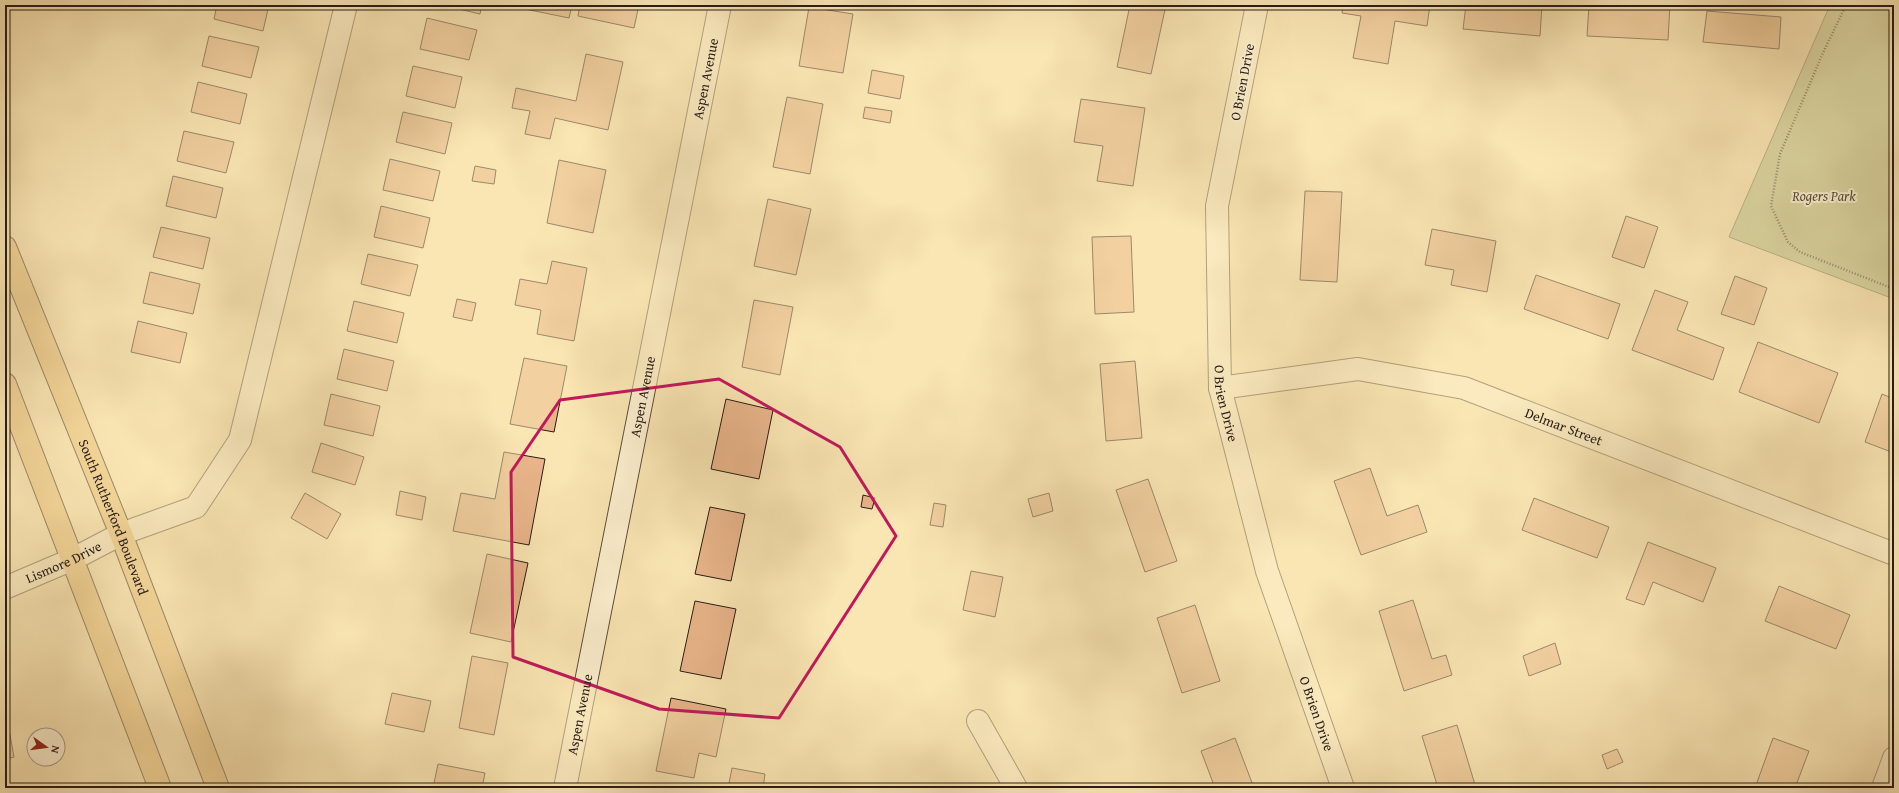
<svg xmlns="http://www.w3.org/2000/svg" width="1899" height="793" font-family="'Gentium Book Plus',serif">
<rect width="100%" height="100%" fill="#fae6b3"/>
<filter id="stains"><feTurbulence type="fractalNoise" baseFrequency=".005" numOctaves="4"/><feColorMatrix values="0 0 0 0 .2 0 0 0 0 .09 0 0 0 0 .02 0 0 0 .5 -.17"/></filter>
<radialGradient id="worn" r=".72"><stop offset=".6" stop-color="#630" stop-opacity="0"/><stop offset="1" stop-color="#630" stop-opacity=".3"/></radialGradient>
<polygon fill="#b9c690" stroke="#707154" points="1830,5 1894,5 1894,299 1729,237"/>
<g fill="#e9b58b" stroke="#271c17">
<polygon points="217,5 269,5 263,31 214,19"/>
<polygon points="442,5 482,5 480,14"/>
<polygon points="525,5 572,5 569,18 525,9"/>
<polygon points="580,5 639,5 634,28 578,16"/>
<polygon points="1130,5 1166,5 1151,74 1117,67"/>
<polygon points="1343,5 1430,5 1427,26 1395,21 1388,64 1353,58 1361,16 1342,13"/>
<polygon points="1466,5 1542,5 1540,36 1463,29"/>
<polygon points="1589,5 1670,5 1668,40 1587,36"/>
<polygon points="809,7 853,14 843,73 799,66"/>
<polygon points="1707,11 1781,17 1779,49 1703,42"/>
<polygon points="427,18 477,30 469,60 420,49"/>
<polygon points="209,36 259,47 251,78 202,66"/>
<polygon points="586,54 623,62 608,130 555,118 550,139 525,134 530,111 512,108 516,88 576,101"/>
<polygon points="413,66 462,77 455,108 406,96"/>
<polygon points="872,70 904,76 900,99 868,93"/>
<polygon points="198,82 247,94 240,124 191,112"/>
<polygon points="787,97 823,104 810,174 773,167"/>
<polygon points="1081,99 1145,108 1133,186 1097,181 1103,146 1074,142"/>
<polygon points="865,107 892,111 890,123 863,118"/>
<polygon points="403,112 452,123 445,154 396,142"/>
<polygon points="184,131 234,142 226,173 177,161"/>
<polygon points="390,159 440,171 433,201 383,190"/>
<polygon points="559,160 606,170 593,233 547,223"/>
<polygon points="475,166 496,170 494,184 472,181"/>
<polygon points="173,176 223,188 216,218 166,206"/>
<polygon points="1305,191 1342,192 1337,282 1300,280"/>
<polygon points="768,199 811,209 796,275 754,266"/>
<polygon points="381,206 430,218 423,248 374,237"/>
<polygon points="1626,216 1658,227 1644,268 1612,257"/>
<polygon points="161,227 210,238 203,269 153,257"/>
<polygon points="1432,229 1496,241 1487,292 1451,285 1454,270 1425,265"/>
<polygon points="1131,236 1134,312 1095,314 1092,237"/>
<polygon points="368,254 418,265 410,296 361,284"/>
<polygon points="552,261 587,268 574,341 537,334 541,310 515,305 520,279 547,284"/>
<polygon points="150,272 200,284 193,314 143,303"/>
<polygon points="1536,275 1620,304 1608,339 1524,309"/>
<polygon points="1735,276 1767,288 1754,325 1721,314"/>
<polygon points="1655,290 1688,302 1677,330 1724,348 1713,380 1632,350"/>
<polygon points="457,299 476,303 472,321 453,317"/>
<polygon points="754,300 793,307 780,375 742,367"/>
<polygon points="354,301 404,313 397,343 347,331"/>
<polygon points="138,321 187,333 180,363 131,352"/>
<polygon points="1758,342 1838,373 1819,423 1739,392"/>
<polygon points="344,349 394,361 387,391 337,379"/>
<polygon points="524,358 567,366 554,432 510,424"/>
<polygon points="1135,361 1142,438 1106,441 1100,364"/>
<polygon points="331,394 380,406 373,436 324,425"/>
<polygon points="1882,394 1894,399 1894,453 1865,442"/>
<polygon points="726,399 773,410 759,479 711,469"/>
<polygon points="321,443 364,457 355,485 312,472"/>
<polygon points="504,452 545,459 529,545 453,531 461,493 495,499"/>
<polygon points="1370,468 1387,516 1418,505 1427,532 1361,555 1334,481"/>
<polygon points="1148,479 1177,561 1145,572 1116,490"/>
<polygon points="400,491 426,497 422,520 396,515"/>
<polygon points="305,493 341,514 327,539 291,518"/>
<polygon points="1049,493 1053,511 1033,517 1028,499"/>
<polygon points="863,495 875,498 872,509 861,507"/>
<polygon points="1534,498 1609,527 1597,558 1522,530"/>
<polygon points="934,503 946,505 943,527 930,525"/>
<polygon points="710,507 745,514 731,581 695,574"/>
<polygon points="1648,542 1716,568 1703,602 1653,582 1644,605 1626,599"/>
<polygon points="487,554 528,563 511,642 470,633"/>
<polygon points="971,571 1003,577 995,617 963,610"/>
<polygon points="1779,586 1850,615 1836,649 1765,621"/>
<polygon points="1413,600 1432,659 1446,655 1452,675 1404,691 1379,611"/>
<polygon points="695,601 736,609 721,679 680,671"/>
<polygon points="1195,605 1220,681 1182,693 1157,618"/>
<polygon points="1555,643 1561,664 1529,676 1523,656"/>
<polygon points="472,656 508,663 494,735 459,728"/>
<polygon points="392,693 431,701 424,732 385,724"/>
<polygon points="671,698 726,709 716,757 699,753 694,778 656,771"/>
<polygon points="5,708 14,757 5,759"/>
<polygon points="1457,725 1476,788 1438,788 1422,736"/>
<polygon points="1235,738 1254,788 1215,788 1201,751"/>
<polygon points="1773,738 1809,751 1795,788 1755,788"/>
<polygon points="1617,749 1623,762 1607,769 1602,755"/>
<polygon points="438,764 485,773 482,788 433,788"/>
<polygon points="732,768 765,774 763,788 728,788"/>
</g>
<g fill="none" stroke-linecap="round" stroke-linejoin="round">
<defs>
<g id="minor">
<path id="s1" d="M1257,5L1217,206L1220,388L1267,571L1343,788"/>
<path id="s2" d="M1220,388L1358,369L1464,388L1894,554"/>
<path id="s3" d="M5,588L73,559L121,534L196,507L240,440L346,5"/>
<polyline points="978,721 1016,788"/>
<path id="s4" d="M565,788L720,5"/>
<polyline points="1883,788 1894,758"/>
</g>
<g id="trunk">
<path id="s5" d="M5,247L121,534L218,788"/>
<polyline points="5,384 160,788"/>
</g>
</defs>
<use href="#minor" stroke="#5c4e3e" stroke-width="24"/>
<use href="#trunk" stroke="#271c17" stroke-width="24"/>
<polyline stroke="#271c17" stroke-width="2.5" stroke-dasharray="1 2" stroke-linecap="butt" points="1846,5 1822,55 1780,154 1771,206 1788,242 1800,252 1894,289"/>
<use href="#minor" stroke="#fcefce" stroke-width="22"/>
<use href="#trunk" stroke="#edc37a" stroke-width="22"/>
</g>
<path d="M0 0H1899V793H0ZM719,379L840,447L896,536L779,718L659,709L513,657L511,472L560,400Z" fill="#fae6b3" fill-opacity=".55" fill-rule="evenodd"/>
<path fill="none" stroke="#c2185b" stroke-width="3" stroke-linejoin="round" d="M719,379L840,447L896,536L779,718L659,709L513,657L511,472L560,400Z"/>
<g text-anchor="middle" stroke-width="4" stroke-linejoin="round" paint-order="stroke">
<g font-size="14" fill="#271c17" stroke="#fcefce">
<text dy="5" stroke="none"><textPath href="#s4" startOffset="723">Aspen Avenue</textPath></text>
<text transform="translate(1242 82) rotate(-79)" y="5">O Brien Drive</text>
<text dy="5" stroke="none"><textPath href="#s4" startOffset="399">Aspen Avenue</textPath></text>
<text dy="5" stroke="none"><textPath href="#s1" startOffset="403">O Brien Drive</textPath></text>
<text dy="5" stroke="none"><textPath href="#s2" startOffset="354">Delmar Street</textPath></text>
<text dy="5" stroke="none"><textPath href="#s5" startOffset="291">South Rutherford Boulevard</textPath></text>
<text dy="5" stroke="none"><textPath href="#s3" startOffset="64">Lismore Drive</textPath></text>
<text dy="5" stroke="none"><textPath href="#s4" startOffset="75">Aspen Avenue</textPath></text>
<text dy="5" stroke="none"><textPath href="#s1" startOffset="727">O Brien Drive</textPath></text>
</g>
<g font-size="14" font-style="italic" fill="#534f3b" stroke="#fcefce">
<text x="1824" y="201">Rogers Park</text>
</g>
</g>
<rect width="1899" height="793" fill="none" stroke="#fae6b3" stroke-width="20"/>
<rect x="6" y="6" width="1887" height="781" fill="none" stroke="#271c17" stroke-width="2"/>
<rect x="10" y="10" width="1879" height="773" fill="none" stroke="#271c17"/>
<g transform="translate(46 747) rotate(104)"><circle r="19" fill="#fcefce" stroke="#a79b85"/>
<path d="M0-3L7 15L0 10L-7 15Z" fill="#8f2418"/>
<text y="-6" font-size="11" font-weight="bold" text-anchor="middle" fill="#271c17">N</text>
</g>
<rect width="100%" height="100%" filter="url(#stains)"/>
<rect width="100%" height="100%" fill="url(#worn)"/>
</svg>
